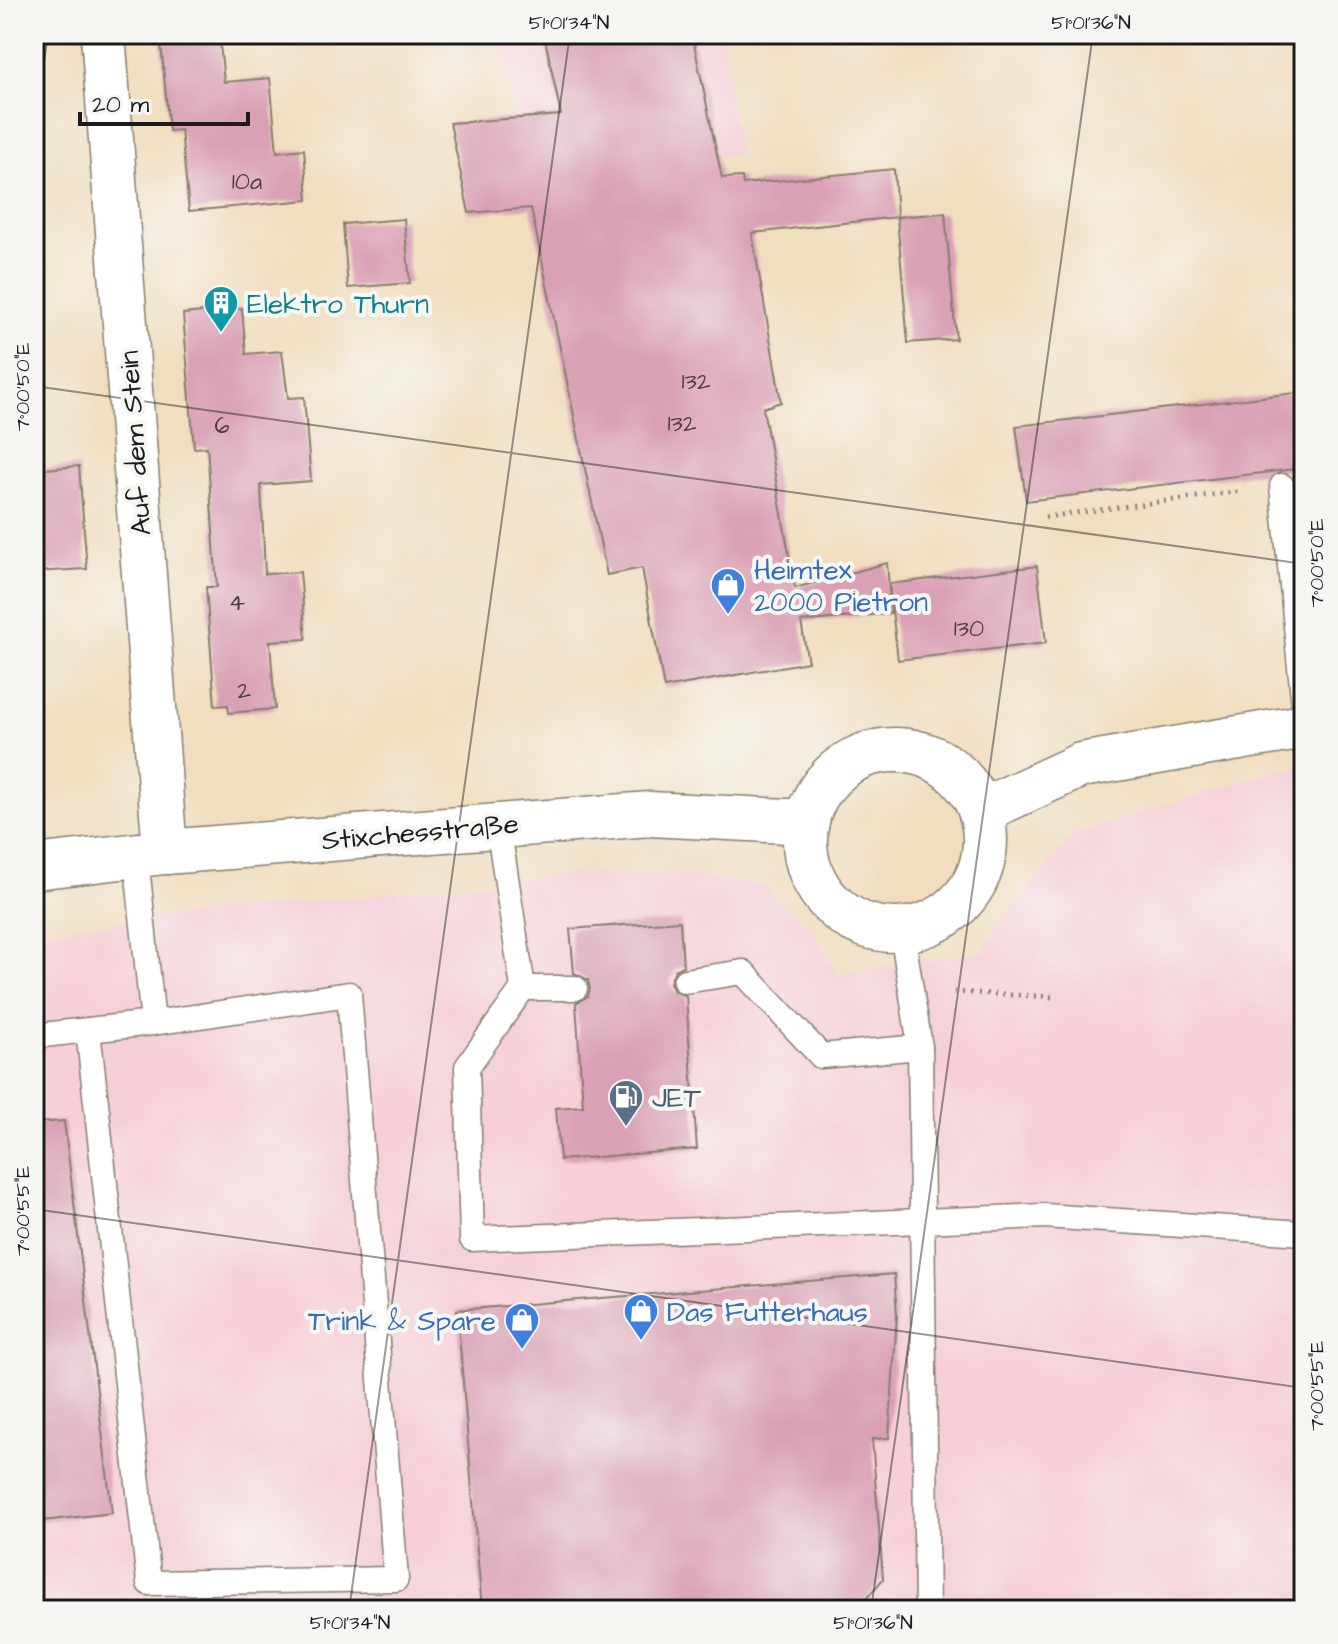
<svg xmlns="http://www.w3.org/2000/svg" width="1338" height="1644" font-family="'Architects Daughter',sans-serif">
<rect width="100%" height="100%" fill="#f6f6f2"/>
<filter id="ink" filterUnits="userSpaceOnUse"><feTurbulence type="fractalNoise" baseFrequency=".0125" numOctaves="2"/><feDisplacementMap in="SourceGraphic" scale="16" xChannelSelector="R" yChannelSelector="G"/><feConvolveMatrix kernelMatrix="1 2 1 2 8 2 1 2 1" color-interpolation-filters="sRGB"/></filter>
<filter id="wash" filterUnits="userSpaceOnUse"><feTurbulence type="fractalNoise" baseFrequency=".006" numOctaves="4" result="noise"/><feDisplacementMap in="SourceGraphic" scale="32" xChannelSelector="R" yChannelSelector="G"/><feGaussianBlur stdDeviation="1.8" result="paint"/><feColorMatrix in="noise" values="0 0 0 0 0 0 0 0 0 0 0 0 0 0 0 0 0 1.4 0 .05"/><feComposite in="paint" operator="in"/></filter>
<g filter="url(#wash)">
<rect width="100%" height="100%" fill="#f1debf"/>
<g fill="#f6cfd8">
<polygon points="499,34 721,34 738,153 535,191"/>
<polygon points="1304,767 1304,1610 34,1610 34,931 565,874 690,874 762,886 807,925 838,974 982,952 996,928 1076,832 1272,772"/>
</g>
<g id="blocks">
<g fill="#daa1b6">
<polygon points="173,34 219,34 224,82 270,78 277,152 304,149 308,200 189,211 181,130 169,131 161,43 173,41"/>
<polygon points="544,34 692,34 722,178 742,177 743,184 894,169 897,217 752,233 781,402 763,408 795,588 887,563 891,613 801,622 808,662 664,688 642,568 607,575 531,208 469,213 450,123 561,115"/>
<polygon points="945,213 956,339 908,343 897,217"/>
<polygon points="404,219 410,283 348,288 343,224"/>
<polygon points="242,308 246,354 282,351 288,398 304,397 311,481 261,485 265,574 300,572 306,639 270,641 275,709 229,713 228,705 215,706 206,587 217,587 207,447 194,448 183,314"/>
<polygon points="1304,392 1304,468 1026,501 1016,426"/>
<polygon points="79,466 87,569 34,572 34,470"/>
<polygon points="1037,566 1046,643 898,660 889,584"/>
<polygon points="680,921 683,966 675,970 670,983 674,991 686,996 697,1149 560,1160 556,1108 583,1106 576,1003 588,996 590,989 588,980 574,973 570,929"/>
<polygon points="64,1121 112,1513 34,1522 34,1123"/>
<polygon points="894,1274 897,1315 889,1438 872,1439 883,1579 857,1610 482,1610 457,1310"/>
</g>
</g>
</g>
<g filter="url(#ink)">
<use href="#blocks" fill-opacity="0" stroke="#867d6e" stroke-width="2"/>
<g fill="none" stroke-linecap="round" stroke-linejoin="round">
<defs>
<g id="lane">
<polyline points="1282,486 1304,707"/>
<polyline points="498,825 523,988 467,1067 472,1239 1044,1216 1304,1233"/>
<polyline points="136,856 153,1023 349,994 396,1579 149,1583 88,1030 153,1023"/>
<polyline points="902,931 920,1047 927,1610"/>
<polyline points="685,981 743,972 821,1056 920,1047"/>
<polyline points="523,988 575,988"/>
<polyline points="34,1036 88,1030"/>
</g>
<polyline id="street" points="103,34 165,852"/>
<g id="secondary">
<circle cx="895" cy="840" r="90"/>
<polyline points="981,811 1081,765 1304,727"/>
<polyline points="34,867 165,852 650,814 807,822"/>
</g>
</defs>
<use href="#lane" stroke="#867d6e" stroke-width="27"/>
<use href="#street" stroke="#867d6e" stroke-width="47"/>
<use href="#secondary" stroke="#867d6e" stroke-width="47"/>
<g stroke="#867d6e" stroke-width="5" stroke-dasharray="2 6" stroke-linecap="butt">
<polyline points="1045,517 1242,491"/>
<polyline points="954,992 1054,997"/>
</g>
<use href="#lane" stroke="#fff" stroke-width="24"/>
<use href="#street" stroke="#fff" stroke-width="44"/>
<use href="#secondary" stroke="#fff" stroke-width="44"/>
</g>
</g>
<path fill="none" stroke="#1c1c1c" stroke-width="2" stroke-opacity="0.45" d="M34,135L48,34M34,386L1304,564M34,1209L1304,1388M349,1610L570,34M871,1610L1093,34"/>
<defs>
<symbol id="building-pin" viewBox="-11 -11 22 30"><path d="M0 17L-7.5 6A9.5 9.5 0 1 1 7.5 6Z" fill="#0f9aa8" stroke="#f6f6f2"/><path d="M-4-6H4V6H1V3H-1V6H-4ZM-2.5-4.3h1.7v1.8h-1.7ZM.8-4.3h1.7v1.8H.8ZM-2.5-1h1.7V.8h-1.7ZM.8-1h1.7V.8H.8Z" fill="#fff"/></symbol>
<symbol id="shop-pin" viewBox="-11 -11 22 30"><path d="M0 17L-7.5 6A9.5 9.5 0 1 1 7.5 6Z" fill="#3f7fe0" stroke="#f6f6f2"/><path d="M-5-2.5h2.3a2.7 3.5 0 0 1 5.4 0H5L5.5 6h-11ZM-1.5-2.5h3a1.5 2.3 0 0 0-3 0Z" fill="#fff"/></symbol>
<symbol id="fuel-pin" viewBox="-11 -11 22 30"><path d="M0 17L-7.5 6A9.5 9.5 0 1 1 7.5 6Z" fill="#5c6f8a" stroke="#f6f6f2"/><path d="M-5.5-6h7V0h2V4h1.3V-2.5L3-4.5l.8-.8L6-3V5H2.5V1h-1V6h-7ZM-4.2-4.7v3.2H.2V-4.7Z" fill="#fff"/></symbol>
</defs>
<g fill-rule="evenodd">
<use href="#building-pin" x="201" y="283" width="40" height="54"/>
<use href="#shop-pin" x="708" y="565" width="40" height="54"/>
<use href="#fuel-pin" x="606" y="1077" width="40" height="54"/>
<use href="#shop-pin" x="621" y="1291" width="40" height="54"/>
<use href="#shop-pin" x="502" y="1300" width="40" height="54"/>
</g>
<g text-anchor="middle" stroke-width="8" stroke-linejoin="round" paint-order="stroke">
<g font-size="24" fill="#4c3d42">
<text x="247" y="189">10a</text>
<text x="696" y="389">132</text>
<text x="682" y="431">132</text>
<text x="222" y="433">6</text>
<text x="237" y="610">4</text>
<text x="969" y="636">130</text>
<text x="244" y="698">2</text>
</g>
<g font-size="28" fill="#0d838f" stroke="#f6f6f2" text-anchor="start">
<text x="247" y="313">Elektro Thurn</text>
</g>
<g font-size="28" fill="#1c1c1c" stroke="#f6f6f2">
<text transform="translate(134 443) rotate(-94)" y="10">Auf dem Stein</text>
<text transform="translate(420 831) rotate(-5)" y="10">Stixchesstraße</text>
</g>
<g font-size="28" fill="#366cbe" stroke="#f6f6f2" text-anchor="start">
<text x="754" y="579">Heimtex<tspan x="754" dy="32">2000 Pietron</tspan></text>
<text x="667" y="1321">Das Futterhaus</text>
<text x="496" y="1330" text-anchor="end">Trink &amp; Spare</text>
</g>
<g font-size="28" fill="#4e5e75" stroke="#f6f6f2" text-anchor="start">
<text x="652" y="1107">JET</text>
</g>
</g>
<rect width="1338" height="1644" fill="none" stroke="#f6f6f2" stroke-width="88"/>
<path d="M80 112v12h168v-12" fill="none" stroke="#1c1c1c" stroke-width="4"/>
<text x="92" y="112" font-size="24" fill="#1c1c1c" stroke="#f6f6f2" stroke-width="6" paint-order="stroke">20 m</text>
<rect x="44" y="44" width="1250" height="1556" fill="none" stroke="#1c1c1c" stroke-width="3"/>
<g font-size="20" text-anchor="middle" fill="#1c1c1c">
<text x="569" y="29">51°01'34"N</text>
<text x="1091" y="29">51°01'36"N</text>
<text transform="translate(22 387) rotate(-90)" y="7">7°00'50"E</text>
<text transform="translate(1316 563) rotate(-90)" y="7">7°00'50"E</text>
<text transform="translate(22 1211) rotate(-90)" y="7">7°00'55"E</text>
<text transform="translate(1316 1386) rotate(-90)" y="7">7°00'55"E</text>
<text x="350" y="1629">51°01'34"N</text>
<text x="873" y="1629">51°01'36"N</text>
</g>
</svg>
